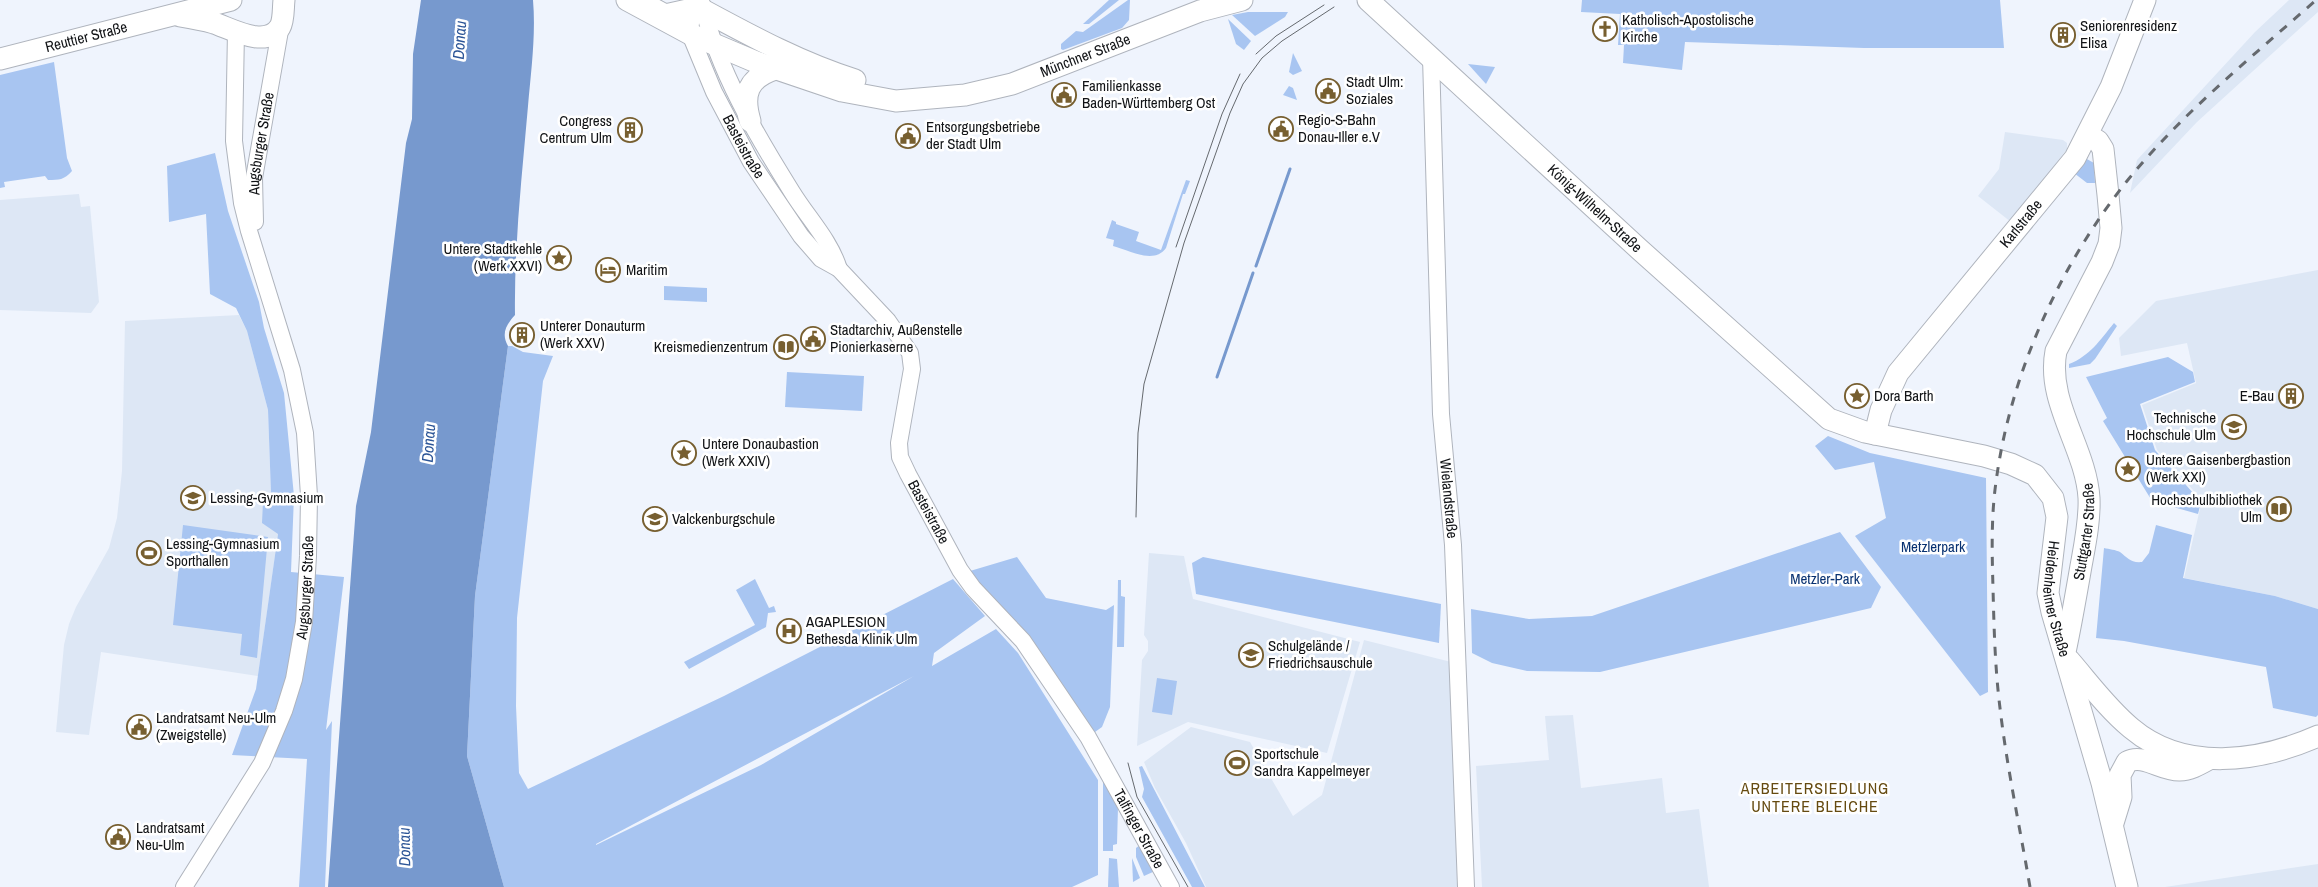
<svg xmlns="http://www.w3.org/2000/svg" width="2318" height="887" font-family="'Archivo Narrow',sans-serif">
<rect width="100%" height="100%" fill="#eff4fd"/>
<g fill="#dde7f5">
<polygon points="2289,0 2318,0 2318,12 2197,122 2130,193 2137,160 2255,32"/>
<polygon points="2005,132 2063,140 2067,143 2067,149 2011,222 1978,196 1999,169"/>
<polygon points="79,194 81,207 90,206 99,302 91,313 0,310 0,200"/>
<polygon points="2318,270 2318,609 2275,596 2184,578 2202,500 2157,450 2142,405 2196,383 2187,343 2121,356 2119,338 2156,301"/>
<polygon points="239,315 247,331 268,410 271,494 278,534 258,676 101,652 89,735 56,732 64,645 69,624 76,607 109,548 117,518 122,471 125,321"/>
<polygon points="1149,553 1184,556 1193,599 1360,642 1327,753 1188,722 1137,746 1142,660 1148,651 1148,641 1144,635"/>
<polygon points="1364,640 1455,663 1457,887 1206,887 1186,843 1155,788 1144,762 1191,727 1250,742 1293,816 1322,795"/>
<polygon points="1573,715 1581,788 1662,778 1666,813 1699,809 1709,887 1482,887 1476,766 1549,760 1545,716"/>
<polygon points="2318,864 2318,887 2165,887"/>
</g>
<g fill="#a8c5f1" fill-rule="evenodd">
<polygon points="1109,0 1119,0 1089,24 1083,24"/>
<polygon points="1128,0 1130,0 1129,20 1122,28 1063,50 1061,49 1061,44 1076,31 1083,32"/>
<polygon points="1582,0 2000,0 2004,48 1864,48 1685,42 1682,70 1623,63 1624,45 1618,45 1620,14 1581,12"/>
<polygon points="1248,12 1288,12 1285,17 1255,36 1232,15"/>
<polygon points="1228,19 1251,41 1244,50 1236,44"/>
<polygon points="1293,53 1302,71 1293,75 1289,72"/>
<path d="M54,62L67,158L72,171C64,180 59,180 48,180L45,176L4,182L5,187L0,188V75Z"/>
<polygon points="1468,64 1495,67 1486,84"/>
<polygon points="1289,86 1293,88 1297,100 1283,95"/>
<polygon points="215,153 228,211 259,302 264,328 284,393 294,496 291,572 344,577 326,730 332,721 325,887 299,887 307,759 232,755 256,689 278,534 262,523 263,502 271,494 268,410 247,331 236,308 210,294 206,214 169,222 167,166"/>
<polygon points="2085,158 2094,163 2095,183 2087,183 2074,173"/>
<path d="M1186,180L1190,181L1185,194H1183L1166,248C1154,265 1129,250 1113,246L1114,240L1106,238L1112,220L1116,222V224L1139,232L1136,241L1161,250Z"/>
<polygon points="664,286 707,288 707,302 664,300"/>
<path d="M2114,323L2117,326L2095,359L2090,364L2069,368V364C2090,356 2100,340 2114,323Z"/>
<path d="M508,346H512L523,352L553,356L543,381L517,618L516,706L519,773L528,789L724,696L953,579L985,616L934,653L932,666L996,629L1018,653L1098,780V875L1072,887H504L467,756L475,596ZM914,676L761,765L596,845V844Z"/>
<polygon points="2168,357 2193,372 2195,382 2140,404 2155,450 2201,502 2198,514 2152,501 2103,421 2107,418 2086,377"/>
<polygon points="787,372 864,376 862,411 785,407"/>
<polygon points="1828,436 1870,453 1986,478 1988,692 1980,696 1855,536 1886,518 1874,462 1835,470 1815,446"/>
<polygon points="183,525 268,537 257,658 240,655 242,634 173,625"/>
<path d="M2156,525L2192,535L2183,578L2275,596L2318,609V715L2316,717L2273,708L2266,667L2124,641L2096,638L2104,548C2109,549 2116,550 2120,552C2128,558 2130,563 2142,562L2149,553Z"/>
<polygon points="1840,532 1881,587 1871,608 1600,672 1527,671 1492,663 1472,653 1471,609 1529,619 1592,616"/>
<polygon points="1017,557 1046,598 1106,610 1114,605 1110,707 1102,727 1088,737 970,571"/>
<polygon points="1203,557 1441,604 1439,643 1196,594 1192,563"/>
<polygon points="755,579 769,608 774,606 776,612 768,613 766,627 689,669 684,662 755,625 736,590"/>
<polygon points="1118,580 1121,580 1121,596 1125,597 1124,647 1117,647"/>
<polygon points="1157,678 1177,681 1172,715 1152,712"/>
<polygon points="1142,766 1205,887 1192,887 1142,797 1144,789 1139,767"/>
<polygon points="1103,777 1118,807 1117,844 1113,845 1113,851 1103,851"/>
<polygon points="1140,845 1155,871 1144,876 1136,857 1136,848"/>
<polygon points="1109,858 1117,859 1119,887 1108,887"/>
<polygon points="1132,858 1140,878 1133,882"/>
</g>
<path fill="#7799ce" d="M421,0H533C536,35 531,71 528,106C522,176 514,245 515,315C506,325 501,334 508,346L475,596L467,756L504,887H328L356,506L371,432L406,143L412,119L413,54Z"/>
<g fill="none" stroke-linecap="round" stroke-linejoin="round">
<g stroke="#7799ce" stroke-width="3">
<polyline points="1256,266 1290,169"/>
<polyline points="1217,377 1253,273"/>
</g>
<defs>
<g id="minor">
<path id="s1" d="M693,0L690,34L714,92L751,162L801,236L821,259L839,269L888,321L910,353L912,369L899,443L900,457L908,474L960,570L973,588L1023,641L1088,737L1171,887"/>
<path d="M702,4C719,72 755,133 792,192C808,218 830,240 839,269"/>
<path id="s2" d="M1431,57L1441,414L1453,545L1466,887"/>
<path id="s3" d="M255,222L254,178L281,25"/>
<path id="s4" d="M184,887L262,763L284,711L294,679L304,622L308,556L309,496L305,433L292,370L249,231L242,203L234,141L236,31"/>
</g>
<g id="major">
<path id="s5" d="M627,0L690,34L756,62L842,91L896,101L965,95L1012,84L1200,11L1242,0"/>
<path id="s6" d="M1368,0L1639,249L1829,419L1865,432L1984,456L2011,464L2035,475L2053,498L2057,517L2048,593L2052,612L2102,783L2127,887"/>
<path d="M654,9L665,15L692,9L703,10C753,37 801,63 855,80"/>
<path d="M180,16C192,18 203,20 214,23C232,29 266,49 280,27C284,20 283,8 284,0"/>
<path id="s7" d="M0,59L231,0"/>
<path d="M750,121C742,94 748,78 775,69"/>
<path id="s8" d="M1875,434L1881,410L1898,373L2075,158L2111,87L2145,0"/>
<path id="s9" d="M2065,652C2071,624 2076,595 2081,566C2085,544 2090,520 2089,498C2086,448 2046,402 2056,351L2102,262L2109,244L2111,228L2108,195L2103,149L2098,141L2088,135"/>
<path d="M2069,660C2089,683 2107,708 2131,728C2184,773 2259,762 2318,736"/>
<path d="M2113,823L2121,797L2120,775L2127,762C2143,753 2162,771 2180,770C2190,770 2200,764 2209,759"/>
</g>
</defs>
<use href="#minor" stroke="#afb4bd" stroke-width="18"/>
<use href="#major" stroke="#afb4bd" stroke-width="23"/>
<use href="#minor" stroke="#fff" stroke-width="16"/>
<use href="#major" stroke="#fff" stroke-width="21"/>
<g stroke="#65696e" stroke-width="1">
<polyline points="1256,54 1276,36 1324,5"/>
<polyline points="1176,247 1222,114 1240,74"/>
<polyline points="1136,517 1138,433 1144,384 1184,243 1230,113 1243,84 1262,58 1282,41 1334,7"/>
<polyline points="1128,763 1137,797 1188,887"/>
</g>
<path stroke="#65696e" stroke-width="3" stroke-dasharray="9 9" stroke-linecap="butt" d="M2030,887C2020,828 2007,768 2000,708C1995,668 1994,628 1993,588C1992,553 1991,517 1996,482C2010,375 2059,266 2127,181C2182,113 2251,58 2316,0"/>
</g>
<defs>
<symbol id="church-ring" viewBox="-11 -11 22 22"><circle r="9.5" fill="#fff" stroke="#775f30" stroke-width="1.5"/><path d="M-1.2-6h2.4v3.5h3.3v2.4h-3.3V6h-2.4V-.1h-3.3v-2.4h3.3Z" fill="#775f30"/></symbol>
<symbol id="building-ring" viewBox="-11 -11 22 22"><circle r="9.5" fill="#fff" stroke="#775f30" stroke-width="1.5"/><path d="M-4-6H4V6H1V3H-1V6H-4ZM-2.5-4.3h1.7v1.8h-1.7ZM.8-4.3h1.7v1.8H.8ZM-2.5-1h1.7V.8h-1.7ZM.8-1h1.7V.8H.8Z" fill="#775f30"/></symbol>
<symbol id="civic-ring" viewBox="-11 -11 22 22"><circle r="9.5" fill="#fff" stroke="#775f30" stroke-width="1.5"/><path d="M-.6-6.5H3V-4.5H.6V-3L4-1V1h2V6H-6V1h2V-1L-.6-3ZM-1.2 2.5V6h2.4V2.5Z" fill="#775f30"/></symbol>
<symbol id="sight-ring" viewBox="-11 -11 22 22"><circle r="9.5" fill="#fff" stroke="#775f30" stroke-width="1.5"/><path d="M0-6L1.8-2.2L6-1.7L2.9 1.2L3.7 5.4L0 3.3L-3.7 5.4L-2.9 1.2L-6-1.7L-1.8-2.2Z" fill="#775f30"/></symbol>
<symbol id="hotel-ring" viewBox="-11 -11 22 22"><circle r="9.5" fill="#fff" stroke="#775f30" stroke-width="1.5"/><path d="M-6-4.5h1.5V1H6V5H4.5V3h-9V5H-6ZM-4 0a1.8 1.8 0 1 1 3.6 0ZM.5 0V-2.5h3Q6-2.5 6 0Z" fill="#775f30"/></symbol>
<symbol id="library-ring" viewBox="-11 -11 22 22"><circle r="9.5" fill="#fff" stroke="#775f30" stroke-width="1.5"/><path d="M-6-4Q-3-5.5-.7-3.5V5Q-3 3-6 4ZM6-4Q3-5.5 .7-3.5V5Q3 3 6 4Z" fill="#775f30"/></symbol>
<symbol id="university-ring" viewBox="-11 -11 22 22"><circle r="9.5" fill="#fff" stroke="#775f30" stroke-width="1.5"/><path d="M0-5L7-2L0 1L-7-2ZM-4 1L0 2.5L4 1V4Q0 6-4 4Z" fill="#775f30"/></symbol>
<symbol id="school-ring" viewBox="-11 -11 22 22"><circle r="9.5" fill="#fff" stroke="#775f30" stroke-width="1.5"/><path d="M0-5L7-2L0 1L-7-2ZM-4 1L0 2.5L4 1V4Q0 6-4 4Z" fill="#775f30"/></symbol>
<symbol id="stadium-ring" viewBox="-11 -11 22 22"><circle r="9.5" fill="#fff" stroke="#775f30" stroke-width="1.5"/><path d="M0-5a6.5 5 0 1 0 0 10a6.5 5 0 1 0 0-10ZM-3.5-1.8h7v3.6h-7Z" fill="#775f30"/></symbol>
<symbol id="hospital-ring" viewBox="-11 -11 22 22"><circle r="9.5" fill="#fff" stroke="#775f30" stroke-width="1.5"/><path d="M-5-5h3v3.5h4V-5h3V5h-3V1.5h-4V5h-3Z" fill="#775f30"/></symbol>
</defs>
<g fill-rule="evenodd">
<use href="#church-ring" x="1591" y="15" width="28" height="28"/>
<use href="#building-ring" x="2049" y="21" width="28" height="28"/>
<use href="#civic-ring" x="1314" y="77" width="28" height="28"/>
<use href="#civic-ring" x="1050" y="81" width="28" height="28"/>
<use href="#civic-ring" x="1267" y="115" width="28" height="28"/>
<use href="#building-ring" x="616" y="116" width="28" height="28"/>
<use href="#civic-ring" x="894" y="122" width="28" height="28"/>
<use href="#sight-ring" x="545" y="244" width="28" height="28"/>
<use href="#hotel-ring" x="594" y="256" width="28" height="28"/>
<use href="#building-ring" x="508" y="321" width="28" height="28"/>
<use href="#civic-ring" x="799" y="325" width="28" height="28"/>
<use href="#library-ring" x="772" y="333" width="28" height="28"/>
<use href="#sight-ring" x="1843" y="382" width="28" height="28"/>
<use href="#building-ring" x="2277" y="382" width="28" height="28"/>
<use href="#university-ring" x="2220" y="413" width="28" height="28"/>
<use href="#sight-ring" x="670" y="439" width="28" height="28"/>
<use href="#sight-ring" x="2114" y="455" width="28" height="28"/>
<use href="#school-ring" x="179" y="484" width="28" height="28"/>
<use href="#library-ring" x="2265" y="495" width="28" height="28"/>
<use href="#school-ring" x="641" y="505" width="28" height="28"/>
<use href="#stadium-ring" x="135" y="539" width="28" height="28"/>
<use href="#hospital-ring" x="775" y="617" width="28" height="28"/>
<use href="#school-ring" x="1237" y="641" width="28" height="28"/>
<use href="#civic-ring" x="125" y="713" width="28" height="28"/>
<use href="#stadium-ring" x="1223" y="749" width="28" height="28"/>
<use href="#civic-ring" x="104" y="823" width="28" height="28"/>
</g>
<g text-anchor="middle" stroke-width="5" stroke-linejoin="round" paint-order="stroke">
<g font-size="15" fill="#111316" stroke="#fff" text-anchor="start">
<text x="1622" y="25">Katholisch-Apostolische<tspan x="1622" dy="17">Kirche</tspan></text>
<text x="2080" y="31">Seniorenresidenz<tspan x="2080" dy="17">Elisa</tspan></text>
<text x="1346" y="87">Stadt Ulm:<tspan x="1346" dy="17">Soziales</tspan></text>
<text x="1082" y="91">Familienkasse<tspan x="1082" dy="17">Baden-Württemberg Ost</tspan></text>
<text x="1298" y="125">Regio-S-Bahn<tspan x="1298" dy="17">Donau-Iller e.V</tspan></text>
<text x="612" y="126" text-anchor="end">Congress<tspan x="612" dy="17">Centrum Ulm</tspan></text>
<text x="926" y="132">Entsorgungsbetriebe<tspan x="926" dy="17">der Stadt Ulm</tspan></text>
<text x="542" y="254" text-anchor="end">Untere Stadtkehle<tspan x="542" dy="17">(Werk XXVI)</tspan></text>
<text x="626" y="275">Maritim</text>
<text x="540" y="331">Unterer Donauturm<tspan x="540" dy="17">(Werk XXV)</tspan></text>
<text x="830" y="335">Stadtarchiv, Außenstelle<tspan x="830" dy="17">Pionierkaserne</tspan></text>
<text x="768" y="352" text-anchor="end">Kreismedienzentrum</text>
<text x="1874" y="401">Dora Barth</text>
<text x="2274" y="401" text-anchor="end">E-Bau</text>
<text x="2216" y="423" text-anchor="end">Technische<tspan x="2216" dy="17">Hochschule Ulm</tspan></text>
<text x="702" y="449">Untere Donaubastion<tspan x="702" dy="17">(Werk XXIV)</tspan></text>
<text x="2146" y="465">Untere Gaisenbergbastion<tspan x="2146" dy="17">(Werk XXI)</tspan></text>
<text x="210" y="503">Lessing-Gymnasium</text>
<text x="2262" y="505" text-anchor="end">Hochschulbibliothek<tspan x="2262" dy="17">Ulm</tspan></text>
<text x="672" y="524">Valckenburgschule</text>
<text x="166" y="549">Lessing-Gymnasium<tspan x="166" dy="17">Sporthallen</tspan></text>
<text x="806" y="627">AGAPLESION<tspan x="806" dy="17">Bethesda Klinik Ulm</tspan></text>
<text x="1268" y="651">Schulgelände /<tspan x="1268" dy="17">Friedrichsauschule</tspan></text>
<text x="156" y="723">Landratsamt Neu-Ulm<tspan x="156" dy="17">(Zweigstelle)</tspan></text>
<text x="1254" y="759">Sportschule<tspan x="1254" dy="17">Sandra Kappelmeyer</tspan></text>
<text x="136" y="833">Landratsamt<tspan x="136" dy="17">Neu-Ulm</tspan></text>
</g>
<g font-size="15" fill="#111316" stroke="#fff">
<text dy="5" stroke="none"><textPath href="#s7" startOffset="89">Reuttier Straße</textPath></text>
<text dy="5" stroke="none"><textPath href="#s5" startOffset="485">Münchner Straße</textPath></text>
<text dy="5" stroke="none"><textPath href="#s3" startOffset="79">Augsburger Straße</textPath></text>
<text dy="5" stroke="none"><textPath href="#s1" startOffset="159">Basteistraße</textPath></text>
<text dy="5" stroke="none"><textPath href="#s6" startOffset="308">König-Wilhelm-Straße</textPath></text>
<text dy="5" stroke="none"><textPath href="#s8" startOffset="259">Karlstraße</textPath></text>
<text dy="5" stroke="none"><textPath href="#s2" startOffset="442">Wielandstraße</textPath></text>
<text dy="5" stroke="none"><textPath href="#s1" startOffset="594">Basteistraße</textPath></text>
<text dy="5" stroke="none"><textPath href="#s9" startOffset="122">Stuttgarter Straße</textPath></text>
<text dy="5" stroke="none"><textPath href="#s4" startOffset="329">Augsburger Straße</textPath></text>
<text dy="5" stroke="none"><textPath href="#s6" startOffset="969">Heidenheimer Straße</textPath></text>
<text dy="5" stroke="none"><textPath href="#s1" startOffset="976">Talfinger Straße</textPath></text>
</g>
<g font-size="15" fill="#093271" stroke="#fff">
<text x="1933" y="552">Metzlerpark</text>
<text x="1825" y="584">Metzler-Park</text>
</g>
<g font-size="16" font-style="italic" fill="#2c5597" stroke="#fff">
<text transform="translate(459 40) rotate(-86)" y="6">Donau</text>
<text transform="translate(428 443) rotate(-86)" y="6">Donau</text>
<text transform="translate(404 847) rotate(-91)" y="6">Donau</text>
</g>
<g font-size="16" letter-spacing="1" fill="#664b11" stroke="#fff">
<text x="1815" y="794">ARBEITERSIEDLUNG<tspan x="1815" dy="18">UNTERE BLEICHE</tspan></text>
</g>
</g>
</svg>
